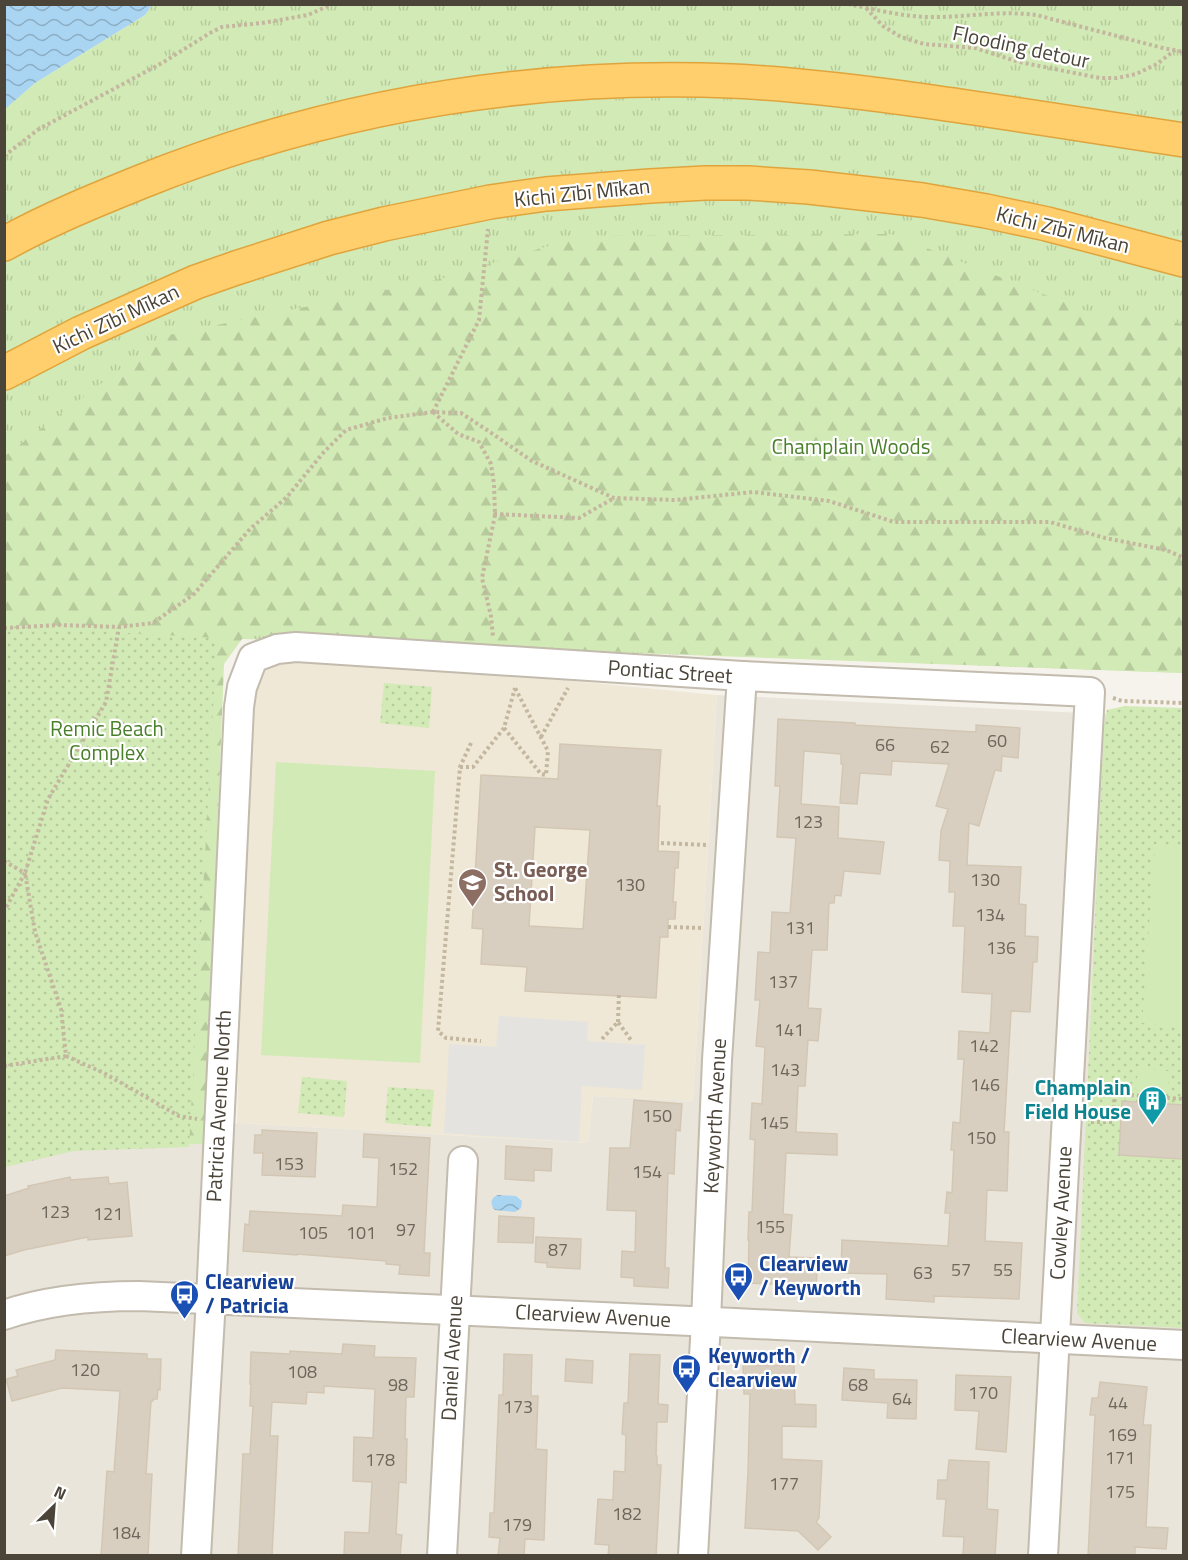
<svg xmlns="http://www.w3.org/2000/svg" width="1188" height="1560" font-family="'Titillium Web',sans-serif">
<defs>
<pattern id="grass-tufts" width="24" height="20" patternUnits="userSpaceOnUse" patternTransform="scale(1.5)"><rect width="24" height="20" fill="#d2eab5"/><path d="M3 7l-1-3M5 7V3M7 7l1-3M15 17l-1-3M17 17v-4M19 17l1-3" fill="none" stroke="#b6ca9c"/></pattern>
<pattern id="forest-firs" width="22" height="20" patternUnits="userSpaceOnUse" patternTransform="scale(1.5)"><rect width="22" height="20" fill="#d2eab5"/><path d="M5 1l3.5 6h-7zM16 11l3.5 6h-7z" fill="#b6ca9c"/></pattern>
<pattern id="park-dots" width="8" height="8" patternUnits="userSpaceOnUse" patternTransform="scale(1.5)"><rect width="8" height="8" fill="#d2eab5"/><path d="M2 2h.1M6 6h.1" fill="none" stroke="#b6ca9c" stroke-width="1.8" stroke-linecap="round"/></pattern>
<pattern id="water-waves" width="16" height="10" patternUnits="userSpaceOnUse" patternTransform="scale(1.5)"><rect width="16" height="10" fill="#a9d4f2"/><path d="M0 5q4-4 8 0t8 0" fill="none" stroke="#8caec5"/></pattern>
</defs>
<rect width="100%" height="100%" fill="#f6f3ec"/>
<polygon fill="#eae5da" points="717,695 1183,718 1183,1555 5,1556 5,1164 58,1148 205,1144 237,1123 588,1143 593,1096 693,1101"/>
<polygon fill="#efe8d6" points="305,661 521,676 717,695 693,1101 593,1096 588,1143 237,1123 247,720 250,701 262,672 285,663"/>
<polygon fill="url(#grass-tufts)" points="152,5 1183,5 1183,673 217,638 5,625 5,108 35,83 145,15"/>
<polygon fill="url(#forest-firs)" points="891,234 1086,311 1145,311 1183,325 1183,673 494,647 245,635 224,664 205,1144 58,1148 5,1164 5,456 164,336 440,279 581,236"/>
<g fill="url(#park-dots)">
<polygon points="5,626 217,638 189,1147 74,1151 5,1167"/>
<polygon points="384,683 432,687 429,728 380,723"/>
<polygon points="1125,706 1183,708 1183,1328 1085,1323 1077,1313 1104,725 1107,710"/>
<polygon points="302,1077 347,1081 344,1117 298,1113"/>
<polygon points="388,1087 434,1090 431,1127 385,1123"/>
</g>
<g fill="#d2eab5">
<polygon points="276,762 435,771 420,1063 261,1055"/>
<polygon points="1155,844 1183,847 1183,1026 1142,1023"/>
<polygon points="1138,1068 1169,1071 1167,1093 1136,1090"/>
</g>
<polygon fill="#e5e3e0" points="499,1016 588,1022 587,1041 645,1045 642,1090 582,1086 579,1142 444,1133 449,1044 496,1047"/>
<g fill="url(#water-waves)">
<polygon points="5,4 152,4 152,5 145,15 35,83 5,109"/>
<path d="M499,1195L516,1196L522,1201L521,1208L515,1212L495,1210C489,1204 491,1196 499,1195Z"/>
</g>
<g fill="#d8cfc1" stroke="#d3c7b4" stroke-width="1.5" fill-rule="evenodd">
<polygon points="778,719 817,721 855,723 855,725 976,732 976,725 1020,728 1018,758 1002,756 1001,771 995,770 979,826 969,823 967,865 1021,867 1019,904 1026,905 1025,936 1038,937 1037,962 1033,962 1030,1012 1011,1011 1004,1132 1009,1132 1007,1191 987,1190 985,1241 1022,1243 1019,1299 934,1296 934,1302 886,1299 887,1274 841,1273 842,1240 948,1246 950,1213 945,1213 947,1192 952,1193 954,1150 951,1150 953,1122 960,1123 964,1059 958,1059 959,1031 990,1033 992,994 962,992 965,926 953,926 955,892 949,892 950,861 939,860 941,831 948,809 936,806 949,764 892,761 891,775 860,773 857,804 840,803 843,764 841,764 841,754 804,751 801,804 839,807 838,838 884,842 880,874 844,871 841,896 835,895 834,903 829,903 827,950 812,950 808,1008 821,1009 818,1041 808,1040 805,1086 798,1086 796,1132 837,1134 837,1155 786,1153 783,1214 792,1215 789,1257 818,1258 816,1286 748,1283 749,1240 748,1240 749,1212 752,1212 755,1140 750,1139 752,1103 762,1104 765,1047 756,1046 760,1000 755,1000 758,952 770,953 772,912 790,913 796,838 777,837 780,786 775,786"/>
<path d="M560,744L661,750L657,806H660L658,851L679,852L678,868H675L673,902H676L675,919H668V937H660L656,998L525,991L527,967L481,964L483,929L472,928L481,775L558,779ZM535,827L590,830L583,929L529,926Z"/>
<polygon points="634,1100 682,1104 680,1131 676,1130 674,1174 668,1173 665,1268 669,1268 668,1288 634,1286 634,1278 621,1277 622,1251 635,1252 636,1211 607,1210 610,1148 630,1148"/>
<polygon points="1122,1101 1184,1105 1183,1159 1119,1155"/>
<polygon points="262,1130 317,1133 315,1177 262,1175 263,1153 254,1153 255,1135 262,1135"/>
<polygon points="364,1134 430,1138 424,1253 430,1253 429,1276 399,1274 400,1265 386,1264 386,1261 297,1254 297,1255 243,1251 245,1224 249,1225 250,1211 342,1216 343,1205 377,1207 379,1158 363,1157"/>
<polygon points="506,1146 552,1149 551,1171 534,1170 534,1181 505,1179"/>
<polygon points="70,1177 71,1180 108,1177 109,1184 127,1182 132,1236 88,1240 88,1237 24,1250 4,1256 4,1196 29,1188 28,1186"/>
<polygon points="499,1216 534,1218 533,1243 498,1242"/>
<polygon points="536,1237 581,1239 580,1269 547,1267 547,1263 535,1262"/>
<polygon points="343,1344 375,1346 374,1357 416,1358 414,1397 406,1397 405,1439 407,1439 406,1483 399,1482 396,1534 402,1535 400,1556 344,1556 345,1532 369,1533 372,1482 353,1481 354,1437 373,1438 375,1389 324,1386 324,1393 307,1392 306,1404 272,1402 270,1436 278,1436 272,1556 238,1556 243,1454 250,1454 253,1406 250,1406 251,1384 250,1384 251,1352 290,1354 290,1351 342,1354"/>
<polygon points="56,1350 147,1354 147,1359 161,1359 160,1390 158,1389 157,1399 153,1399 153,1401 151,1401 146,1474 152,1474 148,1556 101,1556 107,1471 114,1472 120,1391 62,1388 12,1401 6,1379 18,1376 16,1370 55,1360"/>
<polygon points="504,1354 532,1355 531,1396 538,1396 536,1449 547,1450 544,1540 525,1539 524,1556 498,1556 500,1538 489,1537 490,1513 494,1513 499,1395 503,1395"/>
<polygon points="630,1354 660,1355 658,1404 668,1405 667,1422 657,1422 656,1456 657,1456 657,1465 661,1465 656,1556 608,1556 609,1545 595,1544 598,1499 613,1500 614,1471 625,1472 626,1435 622,1434 624,1403 628,1403"/>
<polygon points="566,1359 593,1361 592,1383 565,1381"/>
<polygon points="794,1365 795,1404 816,1405 816,1427 782,1426 782,1459 822,1461 819,1518 816,1522 831,1537 818,1550 798,1531 745,1528 748,1472 750,1394 744,1394 743,1366"/>
<polygon points="844,1368 874,1370 874,1379 917,1380 916,1419 887,1418 888,1403 842,1400"/>
<polygon points="956,1375 1011,1377 1006,1452 976,1449 979,1411 955,1410"/>
<polygon points="1100,1382 1147,1387 1143,1425 1151,1425 1146,1527 1168,1528 1166,1549 1135,1547 1135,1556 1088,1556 1095,1415 1090,1415 1092,1398 1098,1398"/>
<polygon points="949,1460 989,1462 987,1509 998,1510 995,1556 963,1556 964,1537 943,1536 946,1499 937,1499 938,1480 947,1480"/>
</g>
<g fill="none" stroke-linecap="round" stroke-linejoin="round">
<defs>
<g id="minor">
<path d="M4,1315C47,1300 94,1296 139,1296L735,1323L1184,1345"/>
<polyline points="196,1556 211,1299 239,707 242,687 253,658 277,649 296,647 742,676 1090,692 1043,1556"/>
<polyline points="442,1556 463,1161"/>
<polyline points="693,1556 706,1321 717,1060 742,676"/>
</g>
<g id="highway">
<path d="M4,244C49,219 96,200 143,181C331,106 529,73 732,81C796,84 861,92 925,101C1011,113 1097,127 1184,140"/>
<polyline points="4,373 81,333 196,282 236,268 329,238 384,224 490,202 546,194 650,186 705,183 748,183 809,187 922,200 986,211 1047,224 1184,260"/>
</g>
</defs>
<use href="#minor" stroke="#c2bbae" stroke-width="32"/>
<use href="#highway" stroke="#e0a43c" stroke-width="36"/>
<g stroke="#c4b79f" stroke-width="4" stroke-dasharray="3 3" stroke-linecap="butt">
<path d="M848,4C873,9 900,16 926,17C963,18 998,10 1036,15L1163,48L1184,52"/>
<polyline points="866,8 883,26 901,37 924,44 975,48 1019,62 1100,78 1117,78 1136,74 1157,64 1175,50"/>
<polyline points="4,156 39,129 162,63 210,33 222,27 262,23 308,15 332,4"/>
<polyline points="433,412 458,434 479,442 491,464 494,484 495,515 482,578 491,616 493,637"/>
<polyline points="433,412 479,320 488,229"/>
<polyline points="495,515 495,514 579,518 614,498"/>
<polyline points="4,628 59,625 119,627 153,623 194,594 250,529 287,497 323,453 346,430 388,418 433,412 461,413 487,430 532,461 614,498 675,500 753,492 829,501 894,522 1050,522 1105,538 1166,550 1184,558"/>
<polyline points="1113,698 1122,701 1184,703"/>
<polyline points="504,728 541,774 546,775 548,751 515,688"/>
<polyline points="541,737 568,688"/>
<polyline points="471,743 460,767 438,1031 446,1038 481,1041"/>
<polyline points="460,767 473,767 504,728 515,688"/>
<polyline points="661,843 708,845"/>
<polyline points="4,861 25,873 4,911"/>
<polyline points="668,927 703,928"/>
<polyline points="618,1022 619,992"/>
<polyline points="602,1039 618,1022 631,1040"/>
<polyline points="66,1056 104,1073 179,1116 197,1119"/>
<polyline points="4,1066 66,1056 61,1009 35,932 25,873 48,799 106,702 119,627"/>
<polyline points="1091,1122 1113,1122 1115,1094 1184,1099"/>
</g>
<use href="#minor" stroke="#fff" stroke-width="28"/>
<use href="#highway" stroke="#ffcf6e" stroke-width="33"/>
</g>
<defs>
<symbol id="school-pin" viewBox="-11 -11 22 30"><path d="M0 17L-7.5 6A9.5 9.5 0 1 1 7.5 6Z" fill="#8d6e63" stroke="#fff"/><path d="M0-5L7-2L0 1L-7-2ZM-4 1L0 2.5L4 1V4Q0 6-4 4Z" fill="#fff"/></symbol>
<symbol id="building-pin" viewBox="-11 -11 22 30"><path d="M0 17L-7.5 6A9.5 9.5 0 1 1 7.5 6Z" fill="#0f9aa8" stroke="#fff"/><path d="M-4-6H4V6H1V3H-1V6H-4ZM-2.5-4.3h1.7v1.8h-1.7ZM.8-4.3h1.7v1.8H.8ZM-2.5-1h1.7V.8h-1.7ZM.8-1h1.7V.8H.8Z" fill="#fff"/></symbol>
<symbol id="bus-pin" viewBox="-11 -11 22 30"><path d="M0 17L-7.5 6A9.5 9.5 0 1 1 7.5 6Z" fill="#1a4fb4" stroke="#fff"/><path d="M-5-6H5V4H4V6H2V4H-2V6H-4V4H-5ZM-3.5-4V0h7V-4ZM-3.5 1.2v1.5H-2V1.2ZM2 1.2v1.5H3.5V1.2Z" fill="#fff"/></symbol>
</defs>
<g fill-rule="evenodd">
<use href="#school-pin" x="456" y="866" width="33" height="45"/>
<use href="#building-pin" x="1136" y="1084" width="33" height="45"/>
<use href="#bus-pin" x="722" y="1260" width="33" height="45"/>
<use href="#bus-pin" x="168" y="1278" width="33" height="45"/>
<use href="#bus-pin" x="670" y="1352" width="33" height="45"/>
</g>
<g text-anchor="middle" stroke-width="4.5" stroke-linejoin="round" paint-order="stroke">
<g font-size="18" fill="#6e675b">
<text x="997" y="747">60</text>
<text x="885" y="751">66</text>
<text x="940" y="753">62</text>
<text x="808" y="828">123</text>
<text x="985" y="886">130</text>
<text x="630" y="891">130</text>
<text x="990" y="921">134</text>
<text x="800" y="934">131</text>
<text x="1001" y="954">136</text>
<text x="783" y="988">137</text>
<text x="789" y="1036">141</text>
<text x="984" y="1052">142</text>
<text x="785" y="1076">143</text>
<text x="985" y="1091">146</text>
<text x="657" y="1122">150</text>
<text x="774" y="1129">145</text>
<text x="981" y="1144">150</text>
<text x="289" y="1170">153</text>
<text x="403" y="1175">152</text>
<text x="647" y="1178">154</text>
<text x="55" y="1218">123</text>
<text x="108" y="1220">121</text>
<text x="770" y="1233">155</text>
<text x="406" y="1236">97</text>
<text x="313" y="1239">105</text>
<text x="361" y="1239">101</text>
<text x="558" y="1256">87</text>
<text x="961" y="1276">57</text>
<text x="1003" y="1276">55</text>
<text x="923" y="1279">63</text>
<text x="85" y="1376">120</text>
<text x="302" y="1378">108</text>
<text x="398" y="1391">98</text>
<text x="858" y="1391">68</text>
<text x="983" y="1399">170</text>
<text x="902" y="1405">64</text>
<text x="1118" y="1409">44</text>
<text x="518" y="1413">173</text>
<text x="1122" y="1441">169</text>
<text x="1120" y="1464">171</text>
<text x="380" y="1466">178</text>
<text x="784" y="1490">177</text>
<text x="1120" y="1498">175</text>
<text x="627" y="1520">182</text>
<text x="517" y="1531">179</text>
<text x="126" y="1539">184</text>
</g>
<g font-size="21" fill="#4b4439" stroke="#fff">
<text transform="translate(1021 47) rotate(12)" y="7">Flooding detour</text>
<text transform="translate(582 193) rotate(-6)" y="7">Kichi Zībī Mīkan</text>
<text transform="translate(1063 230) rotate(14)" y="7">Kichi Zībī Mīkan</text>
<text transform="translate(116 319) rotate(-25)" y="7">Kichi Zībī Mīkan</text>
<text transform="translate(670 672) rotate(4)" y="7">Pontiac Street</text>
<text transform="translate(219 1106) rotate(-87)" y="7">Patricia Avenue North</text>
<text transform="translate(715 1116) rotate(-87)" y="7">Keyworth Avenue</text>
<text transform="translate(1061 1213) rotate(-87)" y="7">Cowley Avenue</text>
<text transform="translate(593 1316) rotate(3)" y="7">Clearview Avenue</text>
<text transform="translate(1079 1340) rotate(3)" y="7">Clearview Avenue</text>
<text transform="translate(452 1358) rotate(-87)" y="7">Daniel Avenue</text>
</g>
<g font-size="21" fill="#4a7f2a" stroke="#fff">
<text x="851" y="454">Champlain Woods</text>
<text x="107" y="736">Remic Beach<tspan x="107" dy="24">Complex</tspan></text>
</g>
<g font-size="21" font-weight="bold" fill="#785e54" stroke="#fff" text-anchor="start">
<text x="494" y="877">St. George<tspan x="494" dy="24">School</tspan></text>
</g>
<g font-size="21" font-weight="bold" fill="#0d838f" stroke="#fff" text-anchor="end">
<text x="1131" y="1095">Champlain<tspan x="1131" dy="24">Field House</tspan></text>
</g>
<g font-size="21" font-weight="bold" fill="#164399" stroke="#fff" text-anchor="start">
<text x="759" y="1271">Clearview<tspan x="759" dy="24">/ Keyworth</tspan></text>
<text x="205" y="1289">Clearview<tspan x="205" dy="24">/ Patricia</tspan></text>
<text x="708" y="1363">Keyworth /<tspan x="708" dy="24">Clearview</tspan></text>
</g>
</g>
<rect width="1188" height="1560" fill="none" stroke="#4b4439" stroke-width="12"/>
<g transform="translate(54 1506) rotate(25)" stroke="#ffffff" stroke-width="4.5" paint-order="stroke">
<path d="M0-4.5L10 22L0 15L-10 22Z" fill="#4b4439"/>
<text y="-9" font-size="16" font-weight="bold" text-anchor="middle" fill="#4b4439">N</text>
</g>
</svg>
